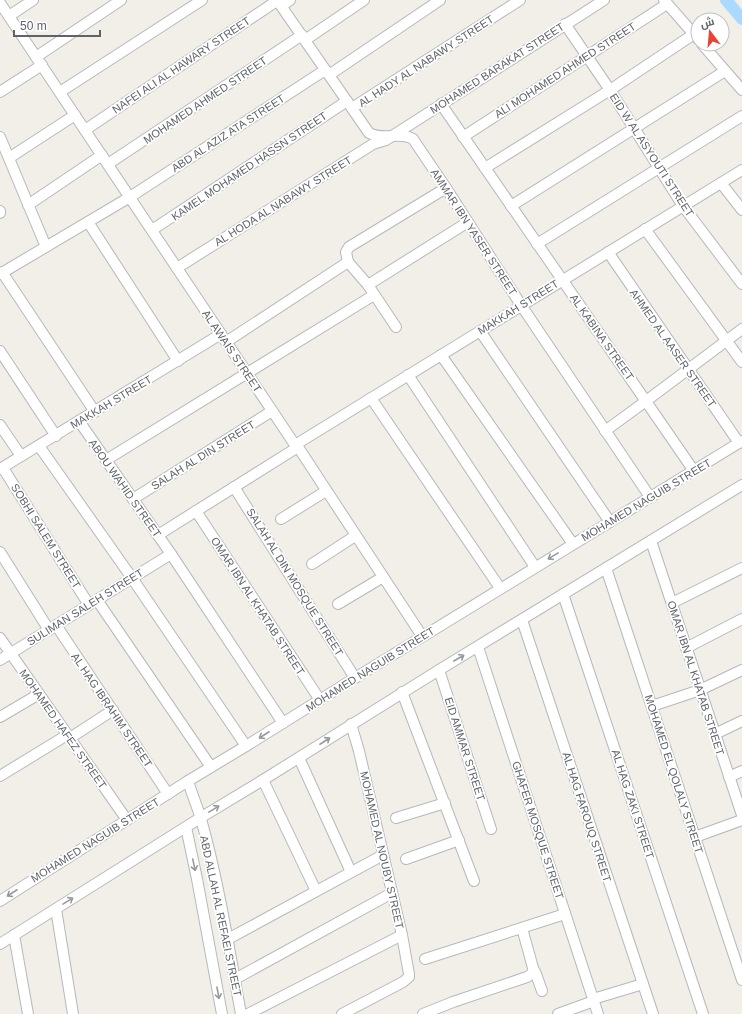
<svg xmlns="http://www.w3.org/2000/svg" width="742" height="1014" font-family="Arial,Cairo,sans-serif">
<rect width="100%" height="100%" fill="#f1efe8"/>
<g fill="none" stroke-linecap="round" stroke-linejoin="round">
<polyline stroke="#aadaff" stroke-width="12" points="726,0 742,19"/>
<defs>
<g id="minor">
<path d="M277,0L369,133C383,141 400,131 413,139L446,188L521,305L650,497"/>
<polyline points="664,0 698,39"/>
<polyline points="0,3 295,445 298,447 422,636"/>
<polyline points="282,6 290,0"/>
<polyline points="9,16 33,0"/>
<polyline points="565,24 610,90 683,206 742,284"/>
<polyline points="305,40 364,0"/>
<polyline points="702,44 742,90"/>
<polyline points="36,57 121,0"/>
<polyline points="329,75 440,0"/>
<polyline points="0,92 42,65"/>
<polyline points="60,92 202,0"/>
<polyline points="441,104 694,471"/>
<polyline points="352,108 520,0"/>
<polyline points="85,130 278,0"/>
<polyline points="0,137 46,247"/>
<polyline points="463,137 667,4"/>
<polyline points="9,158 75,115"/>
<polyline points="108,164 302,35"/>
<polyline points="485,168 610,90 694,34"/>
<polyline points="721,183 742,210"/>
<polyline points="28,205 102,155"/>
<polyline points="511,206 725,71"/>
<polyline points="0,211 0,213"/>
<polyline points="88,222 178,361"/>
<polyline points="645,229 742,362"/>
<polyline points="152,230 347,101"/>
<polyline points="537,244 742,116"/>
<polyline points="608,252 739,443"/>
<polyline points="348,262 368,285 396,327"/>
<polyline points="177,268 373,144 386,140 604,0"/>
<polyline points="2,272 95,412"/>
<polyline points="0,274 130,197 325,70"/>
<polyline points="368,285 468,222"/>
<polyline points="480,331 610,522"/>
<polyline points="226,342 348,262 346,252 349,247 446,188"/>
<polyline points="0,351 56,436"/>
<polyline points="441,355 573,544"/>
<polyline points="408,375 535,567"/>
<polyline points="371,398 500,588"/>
<polyline points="79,421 171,554 283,723"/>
<polyline points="0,425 21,456"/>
<polyline points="605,431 646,401 742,329"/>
<polyline points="295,445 742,170"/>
<polyline points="39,446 132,578 246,746"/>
<polyline points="106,460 374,295"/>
<polyline points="3,468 89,605"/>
<polyline points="0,469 221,334"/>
<polyline points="234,487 355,678"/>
<polyline points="133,499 272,411"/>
<polyline points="196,511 320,700"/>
<polyline points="281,519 326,491"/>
<polyline points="158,535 298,447"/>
<polyline points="651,541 742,815"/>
<polyline points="0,552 49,630"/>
<polyline points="312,564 355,536"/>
<polyline points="606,568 742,980"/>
<polyline points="563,594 703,1014"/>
<polyline points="97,600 211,767"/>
<polyline points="672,603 742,568"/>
<polyline points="338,604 383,577"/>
<polyline points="522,620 653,1014"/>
<polyline points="56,625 168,794"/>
<polyline points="0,638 127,820"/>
<polyline points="478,647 598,1014"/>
<polyline points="686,648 742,619"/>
<polyline points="0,660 171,554"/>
<polyline points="439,670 491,829"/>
<polyline points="402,692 474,881"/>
<polyline points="652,706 700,690 742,670"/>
<polyline points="0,717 39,694"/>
<polyline points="715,734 742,721"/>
<polyline points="70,738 113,710"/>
<polyline points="299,758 351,872"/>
<polyline points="0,776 67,735"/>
<polyline points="729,777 742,771"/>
<polyline points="263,780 316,891"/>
<path d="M188,781C192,794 197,806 201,819C219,883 229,949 241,1014"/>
<polyline points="396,818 445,803"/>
<polyline points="186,827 197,879 222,1014"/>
<polyline points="695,837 742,820"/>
<polyline points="406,859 459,840"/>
<polyline points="0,901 188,781 246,746 355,678 742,441"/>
<polyline points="56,909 73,1014"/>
<polyline points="522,928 533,968 536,974 542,991"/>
<polyline points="14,935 28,1014"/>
<polyline points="228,939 383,855"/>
<polyline points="0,944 200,818 263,780 439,670 742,485"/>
<polyline points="425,959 565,914"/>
<polyline points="235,979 392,893"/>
<polyline points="593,999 643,984"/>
<polyline points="248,1014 402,935"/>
<polyline points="342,1014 403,982 409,977 409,974 402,935 359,751 351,724"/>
<polyline points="423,1014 453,1002 527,977 530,975 534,971"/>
<polyline points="558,1014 594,1001"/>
</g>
</defs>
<use href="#minor" stroke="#b5b8bc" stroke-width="12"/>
<use href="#minor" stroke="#fff" stroke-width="10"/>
</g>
<defs><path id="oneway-shaft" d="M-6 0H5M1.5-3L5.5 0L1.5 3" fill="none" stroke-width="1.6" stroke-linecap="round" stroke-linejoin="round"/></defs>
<g stroke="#979a9d">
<use href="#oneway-shaft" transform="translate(553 556) rotate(149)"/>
<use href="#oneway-shaft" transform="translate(459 658) rotate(-30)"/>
<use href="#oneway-shaft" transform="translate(264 735) rotate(147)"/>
<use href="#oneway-shaft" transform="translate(325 741) rotate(-33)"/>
<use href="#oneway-shaft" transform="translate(214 809) rotate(-31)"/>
<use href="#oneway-shaft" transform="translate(194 865) rotate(78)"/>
<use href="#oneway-shaft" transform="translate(12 893) rotate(147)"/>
<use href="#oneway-shaft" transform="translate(68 901) rotate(-32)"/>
<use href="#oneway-shaft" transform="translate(218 993) rotate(80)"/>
</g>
<g text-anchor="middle" stroke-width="3.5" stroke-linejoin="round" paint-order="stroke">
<g font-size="11" fill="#5f6368" stroke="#fff">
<text transform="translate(426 61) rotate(-33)" y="4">AL HADY AL NABAWY STREET</text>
<text transform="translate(181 65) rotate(-34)" y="4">NAFEI ALI AL HAWARY STREET</text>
<text transform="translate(497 68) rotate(-33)" y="4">MOHAMED BARAKAT STREET</text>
<text transform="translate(565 70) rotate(-33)" y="4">ALI MOHAMED AHMED STREET</text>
<text transform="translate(205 100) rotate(-34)" y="4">MOHAMED AHMED STREET</text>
<text transform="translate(228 133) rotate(-33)" y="4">ABD AL AZIZ ATA STREET</text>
<text transform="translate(652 155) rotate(57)" y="4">EID W AL ASYOUTI STREET</text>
<text transform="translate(249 166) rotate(-34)" y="4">KAMEL MOHAMED HASSN STREET</text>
<text transform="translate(283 201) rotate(-32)" y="4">AL HODA AL NABAWY STREET</text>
<text transform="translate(474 232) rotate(57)" y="4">AMMAR IBN YASER STREET</text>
<text transform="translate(518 307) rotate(-32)" y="4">MAKKAH STREET</text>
<text transform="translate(602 337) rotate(55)" y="4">AL KABINA STREET</text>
<text transform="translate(673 348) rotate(55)" y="4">AHMED AL AASER STREET</text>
<text transform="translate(232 351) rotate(56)" y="4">AL AWAIS STREET</text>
<text transform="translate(111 402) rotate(-31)" y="4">MAKKAH STREET</text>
<text transform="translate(203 455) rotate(-32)" y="4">SALAH AL DIN STREET</text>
<text transform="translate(125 488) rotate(55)" y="4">ABOU WAHID STREET</text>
<text transform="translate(646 500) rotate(-31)" y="4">MOHAMED NAGUIB STREET</text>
<text transform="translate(46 536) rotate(58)" y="4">SOBHI SALEM STREET</text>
<text transform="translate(295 582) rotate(58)" y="4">SALAH AL DIN MOSQUE STREET</text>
<text transform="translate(258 606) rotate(57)" y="4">OMAR IBN AL KHATAB STREET</text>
<text transform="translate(85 607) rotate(-32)" y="4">SULIMAN SALEH STREET</text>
<text transform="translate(370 669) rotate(-32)" y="4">MOHAMED NAGUIB STREET</text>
<text transform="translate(696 678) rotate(72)" y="4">OMAR IBN AL KHATAB STREET</text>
<text transform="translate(112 710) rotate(56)" y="4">AL HAG IBRAHIM STREET</text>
<text transform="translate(63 729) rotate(55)" y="4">MOHAMED HAFEZ STREET</text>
<text transform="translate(465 749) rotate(72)" y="4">EID AMMAR STREET</text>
<text transform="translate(674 774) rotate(72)" y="4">MOHAMED EL QOLALY STREET</text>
<text transform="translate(633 804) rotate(72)" y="4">AL HAG ZAKI STREET</text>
<text transform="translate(587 817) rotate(72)" y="4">AL HAG FAROUQ STREET</text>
<text transform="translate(538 830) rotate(72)" y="4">GHAFER MOSQUE STREET</text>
<text transform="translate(95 840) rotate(-32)" y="4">MOHAMED NAGUIB STREET</text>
<text transform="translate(382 850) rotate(77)" y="4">MOHAMED AL NOUBY STREET</text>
<text transform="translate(221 916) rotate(78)" y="4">ABD ALLAH AL REFAEI STREET</text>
</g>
</g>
<g transform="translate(710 32) rotate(344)"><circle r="19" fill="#ffffff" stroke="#bfc1c3"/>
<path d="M0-3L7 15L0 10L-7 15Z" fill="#ea4335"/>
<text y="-6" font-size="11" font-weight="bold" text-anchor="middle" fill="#5f6368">ش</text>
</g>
<path d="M14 30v6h86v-6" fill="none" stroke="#5f6368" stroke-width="2"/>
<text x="20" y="30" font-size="12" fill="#5f6368" stroke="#ffffff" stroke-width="3" paint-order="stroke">50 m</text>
</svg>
